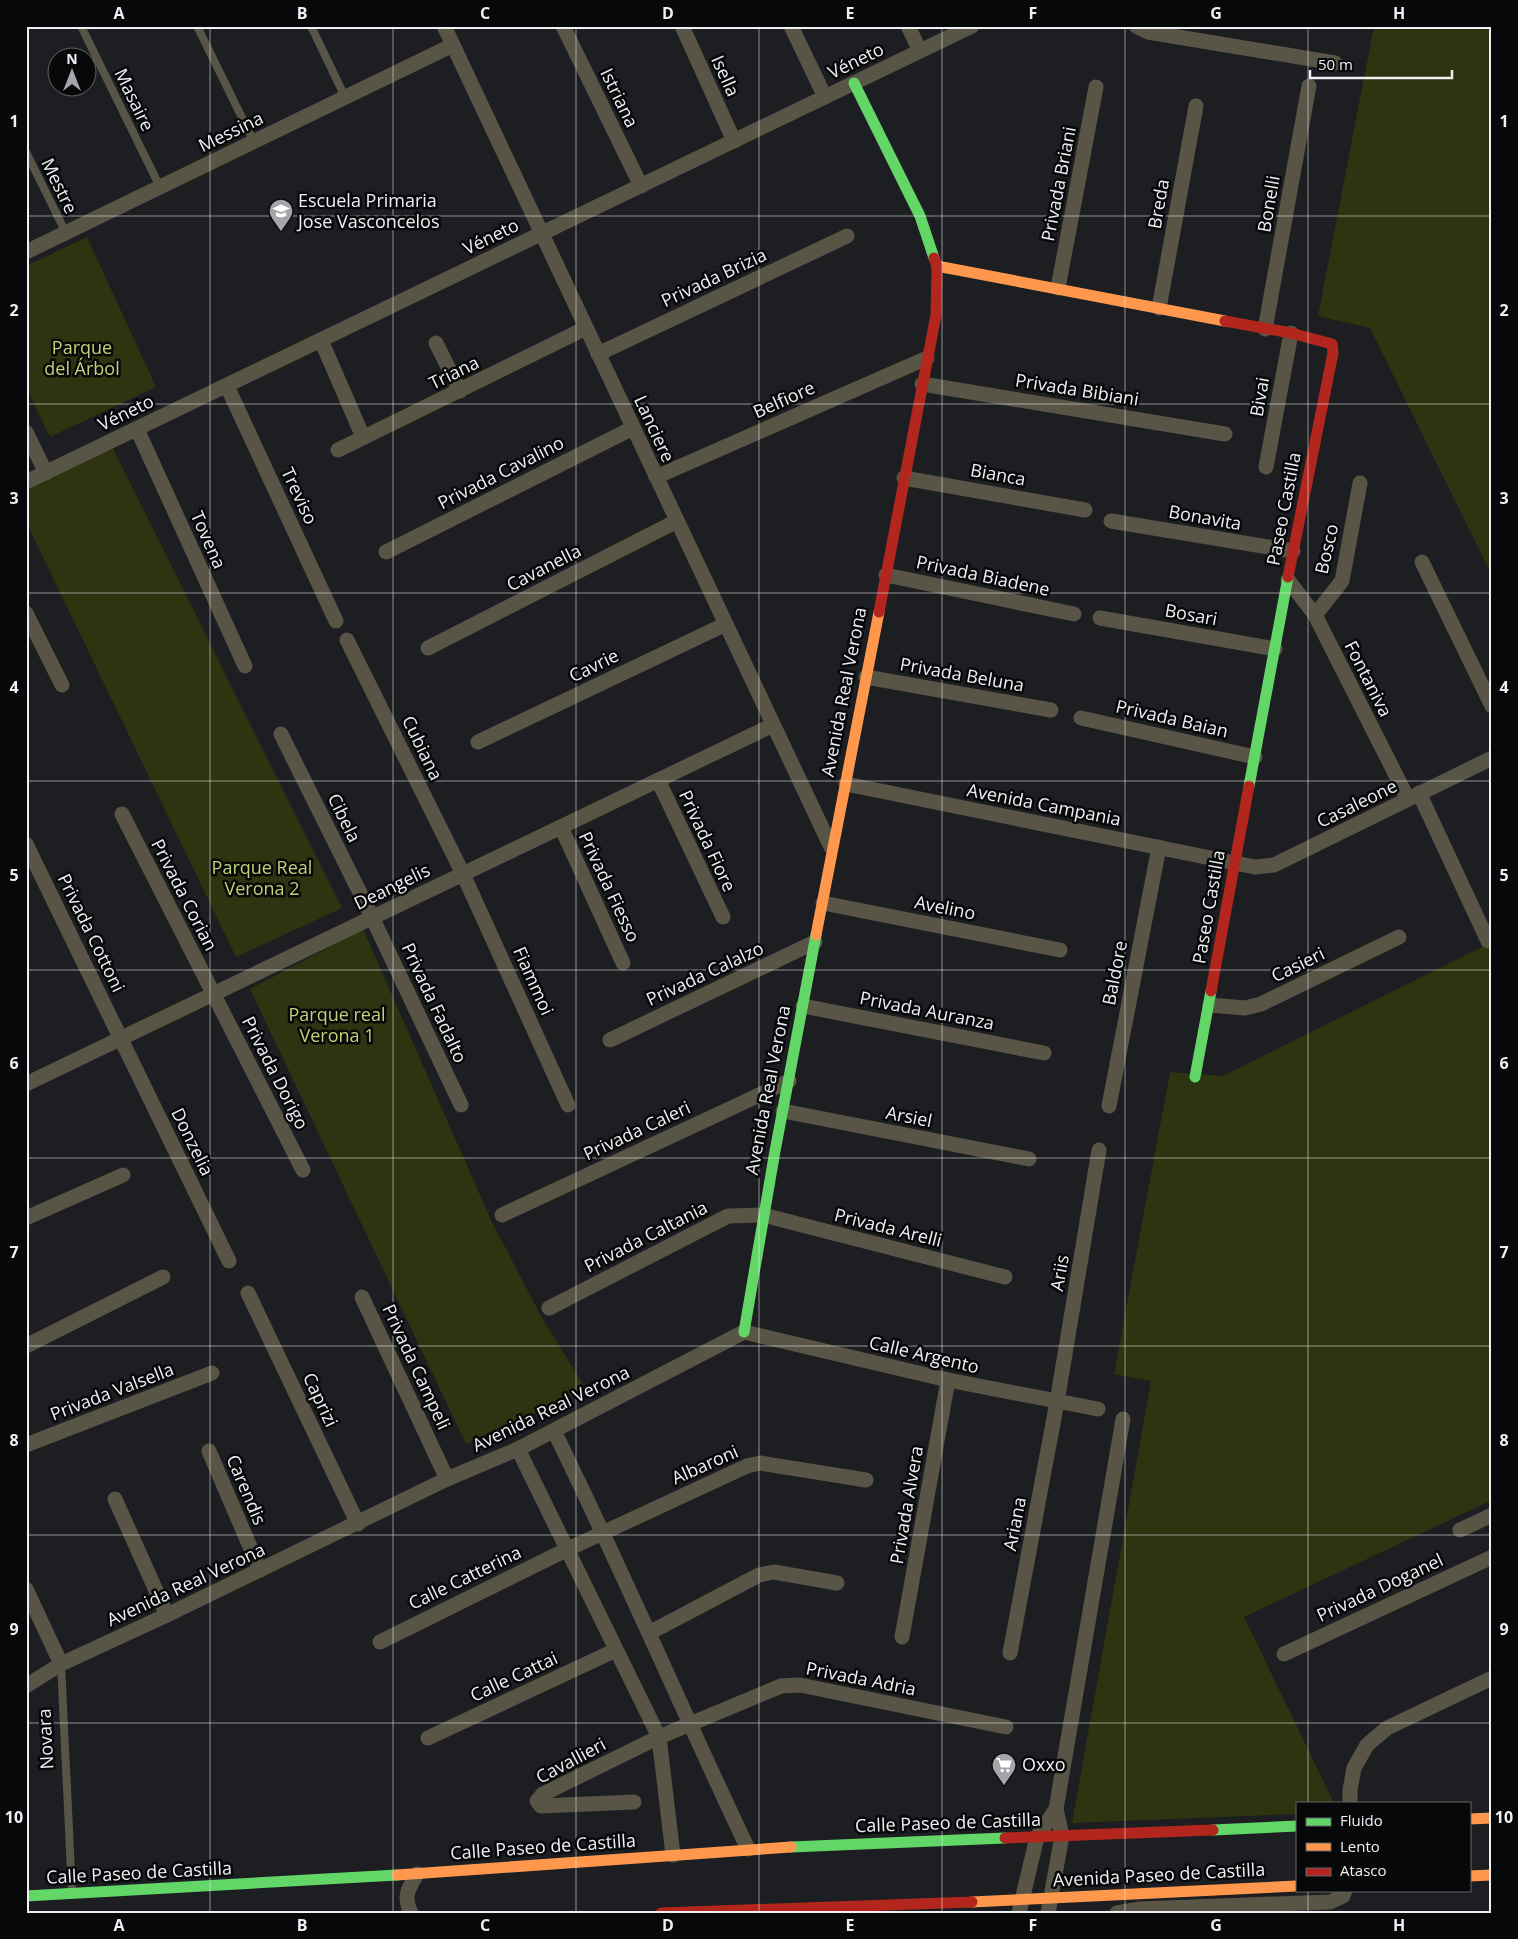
<svg xmlns="http://www.w3.org/2000/svg" width="1518" height="1939" font-family="'Open Sans',sans-serif">
<rect width="100%" height="100%" fill="#1c1e21"/>
<g fill="#2d3410">
<polygon points="1374,26 1492,26 1492,576 1370,328 1318,316"/>
<polygon points="87,237 156,387 50,437 26,387 26,266"/>
<polygon points="112,447 342,908 236,957 26,522 26,490"/>
<polygon points="363,929 491,1220 542,1318 586,1389 466,1444 250,989"/>
<polygon points="1492,942 1492,1500 1244,1617 1334,1803 1297,1803 1297,1814 1072,1823 1151,1381 1114,1374 1170,1072 1223,1076"/>
</g>
<g fill="none" stroke-linecap="round" stroke-linejoin="round">
<g stroke="#585446" stroke-width="8">
<polyline points="81,26 160,187"/>
<polyline points="197,26 254,142"/>
<polyline points="311,26 345,97"/>
<polyline points="26,152 66,233"/>
<polyline points="61,1664 72,1892"/>
</g>
<g stroke="#585446" stroke-width="15">
<polyline points="444,26 831,847"/>
<polyline points="563,26 641,186"/>
<polyline points="682,26 734,141"/>
<polyline points="791,26 825,97"/>
<polyline points="908,26 920,51"/>
<polyline points="1136,26 1148,32 1335,63"/>
<polyline points="26,252 453,45"/>
<polyline points="1058,288 1096,87"/>
<polyline points="1159,308 1196,106"/>
<polyline points="1265,329 1309,86"/>
<polyline points="321,340 363,437"/>
<polyline points="436,343 460,391"/>
<polyline points="598,354 847,236"/>
<polyline points="922,384 1225,434"/>
<polyline points="227,386 336,621"/>
<polyline points="137,429 245,666"/>
<polyline points="26,432 46,473"/>
<polyline points="338,450 586,328"/>
<polyline points="1266,467 1291,333"/>
<polyline points="656,477 927,358"/>
<polyline points="904,478 1085,510"/>
<polyline points="26,482 972,26"/>
<polyline points="1111,521 1293,551"/>
<polyline points="386,552 633,428"/>
<polyline points="1422,562 1492,706"/>
<polyline points="886,575 1074,614"/>
<polyline points="1288,580 1315,615 1408,799"/>
<polyline points="26,613 62,685"/>
<polyline points="1315,615 1342,581 1360,483"/>
<polyline points="1100,618 1275,649"/>
<polyline points="347,640 463,874 568,1105"/>
<polyline points="428,648 677,521"/>
<polyline points="866,677 1051,710"/>
<polyline points="1081,718 1255,757"/>
<polyline points="281,734 372,917 461,1105"/>
<polyline points="478,742 726,624"/>
<polyline points="658,780 723,917"/>
<polyline points="846,784 1255,867 1274,865 1492,758"/>
<polyline points="1419,793 1488,941"/>
<polyline points="122,814 303,1170"/>
<polyline points="561,827 623,963"/>
<polyline points="26,844 229,1261"/>
<polyline points="823,903 1060,950"/>
<polyline points="1210,1005 1245,1008 1261,1004 1399,937"/>
<polyline points="803,1006 1044,1053"/>
<polyline points="610,1040 815,942"/>
<polyline points="26,1084 773,725"/>
<polyline points="1109,1106 1159,847"/>
<polyline points="783,1111 1029,1159"/>
<polyline points="502,1215 789,1081"/>
<polyline points="26,1218 123,1175"/>
<polyline points="248,1293 358,1524"/>
<polyline points="362,1297 447,1479"/>
<polyline points="549,1308 728,1216 763,1215 1005,1277"/>
<polyline points="26,1346 163,1277"/>
<path d="M554,1431C622,1569 682,1710 748,1849"/>
<polyline points="26,1445 212,1373"/>
<polyline points="518,1449 659,1737 673,1855"/>
<polyline points="209,1451 260,1570"/>
<polyline points="115,1499 167,1615"/>
<polyline points="1460,1530 1492,1515"/>
<polyline points="26,1589 61,1664"/>
<polyline points="649,1633 759,1575 774,1572 837,1583"/>
<polyline points="902,1637 948,1380"/>
<polyline points="380,1642 568,1549 747,1466 760,1463 866,1480"/>
<polyline points="1010,1653 1057,1402 1099,1150"/>
<polyline points="1284,1654 1492,1557"/>
<polyline points="26,1686 61,1664 167,1615 447,1479 518,1449 744,1332 948,1380 1098,1409"/>
<polyline points="428,1738 616,1650"/>
<polyline points="634,1802 541,1806 537,1801 543,1794 659,1737 781,1686 800,1685 1006,1727"/>
<polyline points="1350,1803 1350,1790 1354,1768 1367,1745 1387,1728 1492,1678"/>
<path d="M411,1913C403,1896 408,1889 417,1874"/>
<polyline points="1019,1913 1037,1837 1056,1809"/>
<polyline points="1048,1913 1062,1836 1056,1809 1123,1419"/>
<polyline points="1117,1913 1139,1909 1330,1902 1343,1896 1345,1890"/>
</g>
<g stroke="#63d668" stroke-width="11">
<polyline points="854,83 920,216 934,258"/>
<polyline points="1249,786 1288,577"/>
<polyline points="1195,1077 1211,991"/>
<polyline points="744,1332 775,1151 816,935"/>
<polyline points="1213,1830 1297,1826"/>
<polyline points="791,1847 1005,1838"/>
<polyline points="26,1896 397,1875"/>
</g>
<g stroke="#ff974d" stroke-width="11">
<polyline points="937,266 1225,321"/>
<polyline points="816,935 879,612"/>
<polyline points="1469,1819 1492,1818"/>
<polyline points="397,1875 791,1847"/>
<polyline points="1469,1876 1492,1875"/>
<polyline points="972,1902 1297,1886"/>
</g>
<g stroke="#b3261e" stroke-width="11">
<polyline points="1225,321 1291,333 1332,344 1333,353 1288,577"/>
<polyline points="879,612 936,315 937,266 934,258"/>
<polyline points="1211,991 1249,786"/>
<polyline points="1005,1838 1213,1830"/>
<polyline points="661,1913 972,1902"/>
</g>
</g>
<path fill="none" stroke="#eef0f3" stroke-width="1" stroke-opacity="0.55" d="M210,26V1913M393,26V1913M576,26V1913M759,26V1913M942,26V1913M1125,26V1913M1308,26V1803M26,216H1492M26,404H1492M26,593H1492M26,781H1492M26,970H1492M26,1158H1492M26,1346H1492M26,1535H1492M26,1723H1492M1308,1890V1913"/>
<defs>
<symbol id="school-pin" viewBox="-11 -11 22 30"><path d="M0 17L-7.5 6A9.5 9.5 0 1 1 7.5 6Z" fill="#a4a6aa" stroke="#07080a"/><path d="M0-5L7-2L0 1L-7-2ZM-4 1L0 2.5L4 1V4Q0 6-4 4Z" fill="#fff"/></symbol>
<symbol id="supermarket-pin" viewBox="-11 -11 22 30"><path d="M0 17L-7.5 6A9.5 9.5 0 1 1 7.5 6Z" fill="#a4a6aa" stroke="#07080a"/><path d="M-6-5.5h2.5l.6 2H6L4.5 2H-2.5L-4.4-4H-6ZM-1.5 3.2a1.3 1.3 0 1 0 .1 0ZM3 3.2a1.3 1.3 0 1 0 .1 0Z" fill="#fff"/></symbol>
</defs>
<g fill-rule="evenodd">
<use href="#school-pin" x="267" y="197" width="28" height="38"/>
<use href="#supermarket-pin" x="990" y="1751" width="28" height="38"/>
</g>
<g text-anchor="middle" stroke-width="5" stroke-linejoin="round" paint-order="stroke">
<g font-size="18" fill="#eef0f3" stroke="#07080a">
<text transform="translate(856 61) rotate(-26)" y="6">Véneto</text>
<text transform="translate(725 76) rotate(66)" y="6">Isella</text>
<text transform="translate(619 98) rotate(64)" y="6">Istriana</text>
<text transform="translate(134 100) rotate(64)" y="6">Masaire</text>
<text transform="translate(231 132) rotate(-26)" y="6">Messina</text>
<text transform="translate(1059 184) rotate(-79)" y="6">Privada Briani</text>
<text transform="translate(59 186) rotate(64)" y="6">Mestre</text>
<text transform="translate(1159 204) rotate(-80)" y="6">Breda</text>
<text transform="translate(1269 204) rotate(-80)" y="6">Bonelli</text>
<text transform="translate(491 237) rotate(-26)" y="6">Véneto</text>
<text transform="translate(714 278) rotate(-25)" y="6">Privada Brizia</text>
<text transform="translate(454 373) rotate(-26)" y="6">Triana</text>
<text transform="translate(1077 390) rotate(9)" y="6">Privada Bibiani</text>
<text transform="translate(1260 397) rotate(-80)" y="6">Bivai</text>
<text transform="translate(784 400) rotate(-24)" y="6">Belfiore</text>
<text transform="translate(126 413) rotate(-26)" y="6">Véneto</text>
<text transform="translate(654 429) rotate(65)" y="6">Lanciere</text>
<text transform="translate(501 473) rotate(-27)" y="6">Privada Cavalino</text>
<text transform="translate(998 475) rotate(10)" y="6">Bianca</text>
<text transform="translate(299 496) rotate(65)" y="6">Treviso</text>
<text transform="translate(1284 509) rotate(-79)" y="6">Paseo Castilla</text>
<text transform="translate(1205 518) rotate(10)" y="6">Bonavita</text>
<text transform="translate(208 540) rotate(66)" y="6">Tovena</text>
<text transform="translate(1327 549) rotate(-77)" y="6">Bosco</text>
<text transform="translate(544 568) rotate(-27)" y="6">Cavanella</text>
<text transform="translate(983 576) rotate(12)" y="6">Privada Biadene</text>
<text transform="translate(1191 615) rotate(10)" y="6">Bosari</text>
<text transform="translate(594 666) rotate(-26)" y="6">Cavrie</text>
<text transform="translate(962 675) rotate(10)" y="6">Privada Beluna</text>
<text transform="translate(1368 679) rotate(63)" y="6">Fontaniva</text>
<text transform="translate(844 692) rotate(-79)" y="6">Avenida Real Verona</text>
<text transform="translate(1172 719) rotate(13)" y="6">Privada Baian</text>
<text transform="translate(422 748) rotate(64)" y="6">Cubiana</text>
<text transform="translate(1357 804) rotate(-26)" y="6">Casaleone</text>
<text transform="translate(1044 805) rotate(11)" y="6">Avenida Campania</text>
<text transform="translate(344 818) rotate(64)" y="6">Cibela</text>
<text transform="translate(707 841) rotate(65)" y="6">Privada Fiore</text>
<text transform="translate(392 887) rotate(-26)" y="6">Deangelis</text>
<text transform="translate(609 887) rotate(65)" y="6">Privada Fiesso</text>
<text transform="translate(184 895) rotate(63)" y="6">Privada Corian</text>
<text transform="translate(1209 907) rotate(-80)" y="6">Paseo Castilla</text>
<text transform="translate(945 908) rotate(11)" y="6">Avelino</text>
<text transform="translate(91 933) rotate(64)" y="6">Privada Cottoni</text>
<text transform="translate(1298 965) rotate(-26)" y="6">Casieri</text>
<text transform="translate(1115 973) rotate(-79)" y="6">Baldore</text>
<text transform="translate(705 974) rotate(-25)" y="6">Privada Calalzo</text>
<text transform="translate(533 981) rotate(66)" y="6">Fiammoi</text>
<text transform="translate(434 1003) rotate(65)" y="6">Privada Fadalto</text>
<text transform="translate(927 1011) rotate(11)" y="6">Privada Auranza</text>
<text transform="translate(275 1073) rotate(63)" y="6">Privada Dorigo</text>
<text transform="translate(768 1090) rotate(-79)" y="6">Avenida Real Verona</text>
<text transform="translate(909 1117) rotate(11)" y="6">Arsiel</text>
<text transform="translate(637 1131) rotate(-25)" y="6">Privada Caleri</text>
<text transform="translate(192 1142) rotate(64)" y="6">Donzelia</text>
<text transform="translate(888 1228) rotate(14)" y="6">Privada Arelli</text>
<text transform="translate(646 1237) rotate(-27)" y="6">Privada Caltania</text>
<text transform="translate(1060 1273) rotate(-80)" y="6">Ariis</text>
<text transform="translate(924 1355) rotate(13)" y="6">Calle Argento</text>
<text transform="translate(416 1367) rotate(65)" y="6">Privada Campeli</text>
<text transform="translate(112 1392) rotate(-21)" y="6">Privada Valsella</text>
<text transform="translate(320 1400) rotate(65)" y="6">Caprizi</text>
<text transform="translate(551 1409) rotate(-26)" y="6">Avenida Real Verona</text>
<text transform="translate(705 1465) rotate(-24)" y="6">Albaroni</text>
<text transform="translate(246 1490) rotate(67)" y="6">Carendis</text>
<text transform="translate(907 1505) rotate(-80)" y="6">Privada Alvera</text>
<text transform="translate(1015 1524) rotate(-79)" y="6">Ariana</text>
<text transform="translate(465 1578) rotate(-26)" y="6">Calle Catterina</text>
<text transform="translate(186 1585) rotate(-25)" y="6">Avenida Real Verona</text>
<text transform="translate(1380 1588) rotate(-25)" y="6">Privada Doganel</text>
<text transform="translate(514 1677) rotate(-25)" y="6">Calle Cattai</text>
<text transform="translate(861 1679) rotate(11)" y="6">Privada Adria</text>
<text transform="translate(46 1739) rotate(-93)" y="6">Novara</text>
<text transform="translate(571 1761) rotate(-28)" y="6">Cavallieri</text>
<text transform="translate(948 1823) rotate(-2)" y="6">Calle Paseo de Castilla</text>
<text transform="translate(543 1847) rotate(-4)" y="6">Calle Paseo de Castilla</text>
<text transform="translate(139 1873) rotate(-3)" y="6">Calle Paseo de Castilla</text>
<text transform="translate(1159 1875) rotate(-3)" y="6">Avenida Paseo de Castilla</text>
</g>
<g font-size="18" fill="#eef0f3" stroke="#07080a" text-anchor="start">
<text x="298" y="207">Escuela Primaria<tspan x="298" dy="21">Jose Vasconcelos</tspan></text>
<text x="1022" y="1771">Oxxo</text>
</g>
<g font-size="18" fill="#c0d277" stroke="#07080a">
<text x="82" y="354">Parque<tspan x="82" dy="21">del Árbol</tspan></text>
<text x="262" y="874">Parque Real<tspan x="262" dy="21">Verona 2</tspan></text>
<text x="337" y="1021">Parque real<tspan x="337" dy="21">Verona 1</tspan></text>
</g>
</g>
<rect width="1518" height="1939" fill="none" stroke="#07080a" stroke-width="55"/>
<rect x="1296" y="1802" width="175" height="90" fill="#07080a" stroke="#636567"/>
<rect x="1306" y="1818" width="25" height="8" fill="#63d668" stroke="#636567"/>
<text x="1340" y="1826" font-size="15" fill="#eef0f3">Fluido</text>
<rect x="1306" y="1843" width="25" height="8" fill="#ff974d" stroke="#636567"/>
<text x="1340" y="1852" font-size="15" fill="#eef0f3">Lento</text>
<rect x="1306" y="1868" width="25" height="8" fill="#b3261e" stroke="#636567"/>
<text x="1340" y="1876" font-size="15" fill="#eef0f3">Atasco</text>
<g transform="translate(72 72)"><circle r="24" fill="#07080a" stroke="#636567"/>
<path d="M0-4L9 19L0 12L-9 19Z" fill="#a4a6aa"/>
<text y="-8" font-size="14" font-weight="bold" text-anchor="middle" fill="#eef0f3">N</text>
</g>
<path d="M1310 70v8h142v-8" fill="none" stroke="#eef0f3" stroke-width="2.5"/>
<text x="1318" y="70" font-size="15" fill="#eef0f3" stroke="#07080a" stroke-width="4" paint-order="stroke">50 m</text>
<rect x="28" y="28" width="1462" height="1884" fill="none" stroke="#eef0f3" stroke-width="2"/>
<g font-size="16" text-anchor="middle" font-weight="bold" fill="#eef0f3">
<text x="119" y="19">A</text>
<text x="302" y="19">B</text>
<text x="485" y="19">C</text>
<text x="668" y="19">D</text>
<text x="850" y="19">E</text>
<text x="1033" y="19">F</text>
<text x="1216" y="19">G</text>
<text x="1399" y="19">H</text>
<text x="14" y="127">1</text>
<text x="1504" y="127">1</text>
<text x="14" y="316">2</text>
<text x="1504" y="316">2</text>
<text x="14" y="504">3</text>
<text x="1504" y="504">3</text>
<text x="14" y="693">4</text>
<text x="1504" y="693">4</text>
<text x="14" y="881">5</text>
<text x="1504" y="881">5</text>
<text x="14" y="1069">6</text>
<text x="1504" y="1069">6</text>
<text x="14" y="1258">7</text>
<text x="1504" y="1258">7</text>
<text x="14" y="1446">8</text>
<text x="1504" y="1446">8</text>
<text x="14" y="1635">9</text>
<text x="1504" y="1635">9</text>
<text x="14" y="1823">10</text>
<text x="1504" y="1823">10</text>
<text x="119" y="1931">A</text>
<text x="302" y="1931">B</text>
<text x="485" y="1931">C</text>
<text x="668" y="1931">D</text>
<text x="850" y="1931">E</text>
<text x="1033" y="1931">F</text>
<text x="1216" y="1931">G</text>
<text x="1399" y="1931">H</text>
</g>
</svg>
